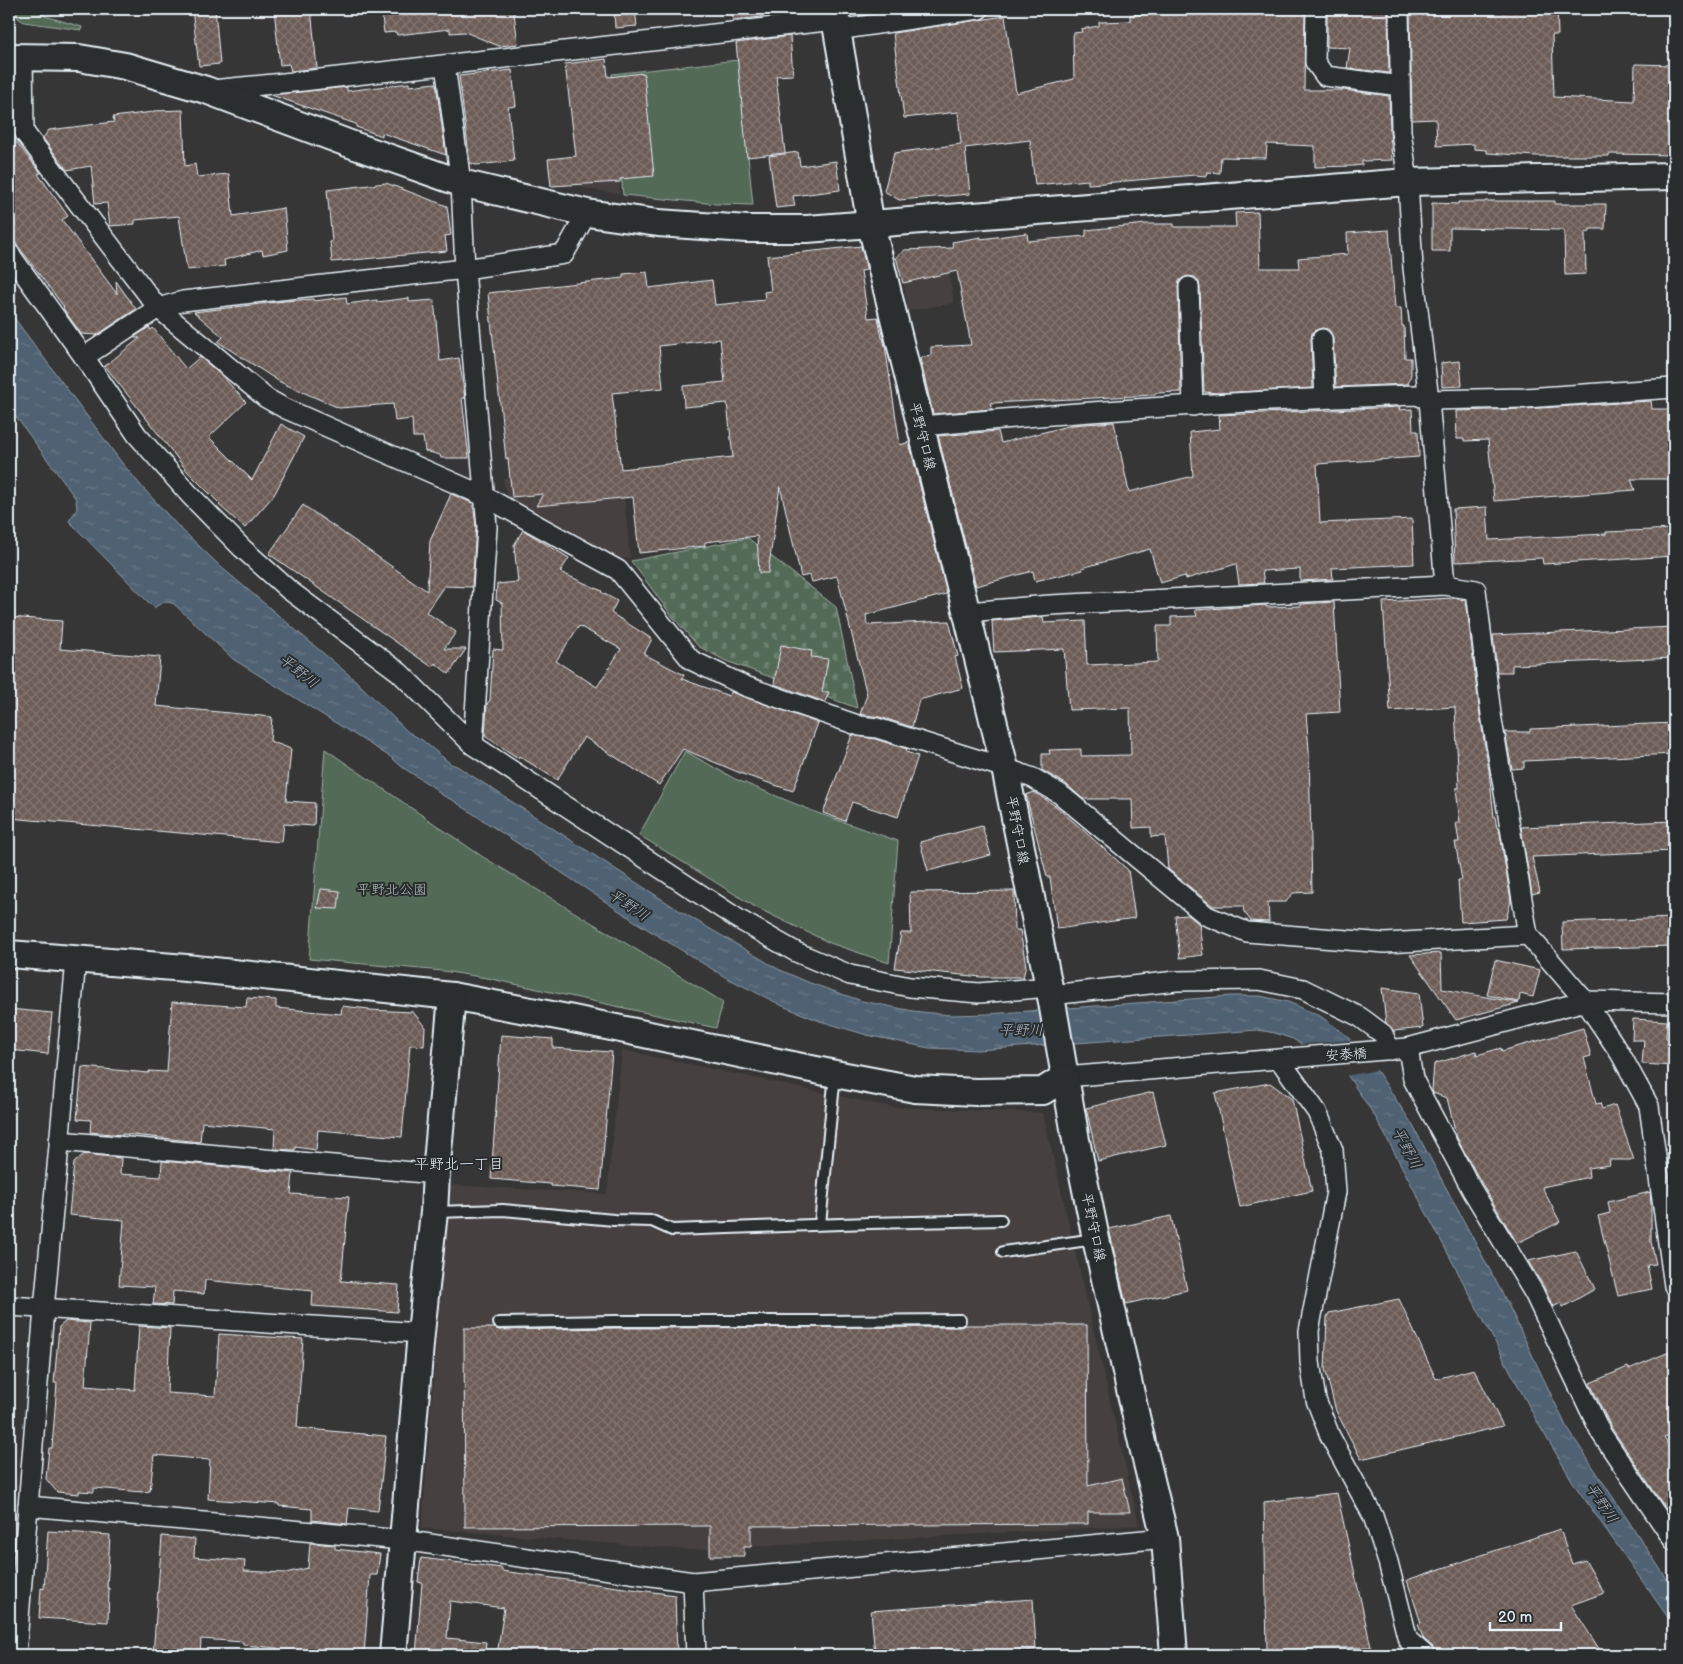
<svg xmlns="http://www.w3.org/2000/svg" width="1683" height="1664" font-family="'Balsamiq Sans','Klee One',sans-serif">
<defs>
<pattern id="cemetery-stones" width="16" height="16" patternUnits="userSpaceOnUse" patternTransform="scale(1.25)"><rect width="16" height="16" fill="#536a56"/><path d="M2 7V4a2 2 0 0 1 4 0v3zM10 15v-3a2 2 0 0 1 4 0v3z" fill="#6c806f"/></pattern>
<pattern id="water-ripples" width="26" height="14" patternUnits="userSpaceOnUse" patternTransform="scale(1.25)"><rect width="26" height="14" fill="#506273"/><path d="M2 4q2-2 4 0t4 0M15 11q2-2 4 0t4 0" fill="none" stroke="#697988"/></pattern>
<pattern id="building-cross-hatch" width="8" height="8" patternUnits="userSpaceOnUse" patternTransform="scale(1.25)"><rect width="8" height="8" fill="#6d5c57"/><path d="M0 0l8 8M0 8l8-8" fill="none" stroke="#827470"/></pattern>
</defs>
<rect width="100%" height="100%" fill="#373636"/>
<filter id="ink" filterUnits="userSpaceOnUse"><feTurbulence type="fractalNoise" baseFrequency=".02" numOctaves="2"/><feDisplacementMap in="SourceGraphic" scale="10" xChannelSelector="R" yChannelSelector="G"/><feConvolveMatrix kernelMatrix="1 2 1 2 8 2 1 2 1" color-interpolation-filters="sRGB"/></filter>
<g filter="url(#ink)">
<g fill="#474140">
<polygon points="615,145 620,194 583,188 578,178 575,148"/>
<polygon points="948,268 954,303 908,311 903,275"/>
<polygon points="621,467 630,558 618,558 507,496 503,479"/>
<polygon points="622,1050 891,1107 1043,1113 1139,1525 690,1550 422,1528 449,1185 607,1194"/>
</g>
<g fill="#536a56" stroke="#9eaea7">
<polygon points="14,9 33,9 45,16 82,27 81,30 24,22 18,18"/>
<polygon points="738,60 753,205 717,204 623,195 612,74"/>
<polygon points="325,749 483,857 723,1002 716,1028 487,978 443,971 309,959"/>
<polygon points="685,751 735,779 820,814 898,841 889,963 830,943 757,908 639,835"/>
</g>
<polygon fill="url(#cemetery-stones)" stroke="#9eaea7" points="748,538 836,607 857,708 726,661 698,646 672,616 631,561"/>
<path fill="url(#water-ripples)" stroke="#8d9ba8" d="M9,311L122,463L143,488L177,525L221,567L355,680L408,732L422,740L451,764L457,766L680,911L778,969L810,983L862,1001L913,1011L950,1015L988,1014L1231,996H1260L1288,1002L1320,1016L1346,1035L1377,1071L1412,1124L1508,1304L1566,1426L1674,1590V1626L1576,1487L1539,1425L1376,1118L1346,1073L1293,1039L1275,1033L1258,1030L977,1050L929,1048L867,1035L820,1021L785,1007L725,977L639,924L454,801L440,794L436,789L402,767L392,758L233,659L174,604C165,600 161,603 154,608L69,521L77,509L76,499L9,407Z"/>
<polygon fill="#373636" points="1354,1040 1379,1070 1345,1076 1296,1045"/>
<g fill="url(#building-cross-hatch)" stroke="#e8f1f8" fill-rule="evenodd">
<polygon points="192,9 215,9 220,64 199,66"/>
<polygon points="274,9 311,9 317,68 291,71 289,64 280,65"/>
<polygon points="381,9 503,9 514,13 518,44 499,46 465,32 450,33 450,29 397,35 396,32 384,33"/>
<polygon points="614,9 635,9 637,26 615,28"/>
<polygon points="732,9 761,9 762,17 733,20"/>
<polygon points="1239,9 1305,9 1304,90 1344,90 1389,96 1390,131 1392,160 1362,161 1362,165 1353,166 1315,167 1315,146 1267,144 1266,158 1221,157 1220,173 1207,172 1206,176 1195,175 1103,183 1088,184 1088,180 1035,185 1030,140 965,148 970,194 899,200 884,191 894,153 961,144 958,112 904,118 893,33 1005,16 1016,93 1074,79 1073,33 1082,32 1081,29 1099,26 1099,22 1130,21 1130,15"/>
<polygon points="1327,9 1388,9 1389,73 1347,68 1350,48 1327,47"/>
<polygon points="1410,9 1557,9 1558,35 1552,35 1554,97 1634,101 1635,64 1674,65 1674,155 1609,154 1609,156 1537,156 1487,153 1487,150 1474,149 1474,144 1437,146 1436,119 1412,120"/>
<polygon points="790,36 793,75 776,76 785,153 747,157 736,43"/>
<polygon points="606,59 608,77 644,73 654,176 620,179 620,182 551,186 548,159 576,156 565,64"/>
<polygon points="512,70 516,106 508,107 514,161 476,165 470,163 459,76"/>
<polygon points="409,83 409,86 436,83 446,155 382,133 382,136 356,127 356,124 271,95 347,87 347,91"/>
<polygon points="183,110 185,166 195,164 197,177 229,174 233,216 284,208 288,250 263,255 262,250 224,260 225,266 187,270 179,216 135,220 135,224 110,226 107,203 95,204 91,166 67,170 43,138 49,130 114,122 113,117 153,112 153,111"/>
<polygon points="9,133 41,173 38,174 68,216 62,220 117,294 116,281 136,309 97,335 81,334 63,308 64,307 9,234"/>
<polygon points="798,152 800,166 836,161 840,190 793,196 795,206 776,208 769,156"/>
<polygon points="386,183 447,206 451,235 445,236 447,251 332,262 330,242 332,241 327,190"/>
<polygon points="1485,201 1555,201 1555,204 1606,204 1605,229 1590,229 1590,232 1585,233 1586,274 1565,275 1564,230 1450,228 1450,251 1432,251 1432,203 1458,204 1458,202 1485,202"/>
<polygon points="1258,212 1260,268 1299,268 1298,258 1348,254 1347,233 1389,230 1395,308 1401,308 1402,326 1404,326 1405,358 1411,358 1411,374 1408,384 1336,387 1333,338 1331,333 1328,329 1322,328 1316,330 1312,333 1311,339 1313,388 1218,393 1204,392 1200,287 1199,282 1195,277 1188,276 1183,278 1179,281 1178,287 1181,392 1155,393 1155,395 990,403 992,409 933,414 920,358 931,356 931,347 971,345 957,271 903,283 896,257 905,250 953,248 952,242 981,237 981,239 1027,233 1028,241 1086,236 1086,230 1146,224 1174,224 1174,227 1236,227 1235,213"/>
<path d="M861,246L866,266V270L861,271L868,318L878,317L882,338H883L885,346L900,445L909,442L947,594L866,615L867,625L949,621L958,656L955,657L963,688L919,700L912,727L880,717L860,714L867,695L837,576L812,582L810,575L801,577L780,486L768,573H759L757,536L705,542V546L639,553L633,497L536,506L543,494L512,497L508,459H506L488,293L623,278V274L647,272L649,288L712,280L715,305L765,300L764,292L771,291L767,256ZM720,339L725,382L683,386L684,407L727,403L733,457L621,469L612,393L663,388L659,346Z"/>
<polygon points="346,297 347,304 377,300 377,302 409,298 409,302 434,300 440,361 459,358 465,398 462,398 469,458 441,458 440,455 425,451 423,437 413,437 412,419 395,421 393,404 339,408 280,382 218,342 223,337 194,312 285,301 313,299 314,301"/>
<polygon points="149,327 151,330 153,328 186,369 200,357 223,377 246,402 209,437 252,480 281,424 304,437 274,495 245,528 219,505 220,504 188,472 105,366 140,338 133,338"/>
<polygon points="1460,361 1462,386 1442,387 1441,363"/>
<polygon points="1651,401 1652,409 1674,409 1674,479 1631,479 1635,490 1494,501 1488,440 1464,441 1464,439 1457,439 1456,411 1525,409"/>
<polygon points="1400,407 1399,410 1412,409 1413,431 1418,431 1419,457 1317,464 1320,523 1412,519 1414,564 1332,568 1333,579 1300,581 1300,569 1262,571 1264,583 1239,584 1236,564 1186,579 1185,576 1160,583 1150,549 1082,568 1083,570 1035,581 1033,571 976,586 938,436 998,431 1001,443 1072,425 1114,422 1129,492 1193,476 1190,432 1220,429 1219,415"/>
<polygon points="451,494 472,503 474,510 476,527 472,587 444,586 426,612 456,632 444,649 466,649 449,674 435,663 432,667 269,554 303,505 427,591 430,541"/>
<polygon points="1487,507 1489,540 1606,534 1606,532 1674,529 1674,556 1543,564 1542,558 1455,562 1453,509"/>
<path d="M523,530L569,558L560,572L602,591L601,592L617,601L611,613L652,639L644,654L684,675L682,679L729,696L731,692L818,723L793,791L745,775L683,749L659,785L584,737L557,780L519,756L518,758L485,736L487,704L490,700L493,649L503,650L502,603L496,600L497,584L518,582L514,545ZM579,626L621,649L597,687L556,661Z"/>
<polygon points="1452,598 1466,600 1480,716 1489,771 1494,817 1495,817 1497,828 1499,828 1511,901 1506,919 1461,922 1458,880 1462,880 1455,842 1459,842 1456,823 1460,823 1456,788 1459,788 1455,707 1390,711 1383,602"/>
<polygon points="1334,602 1340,712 1306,714 1309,750 1312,892 1293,893 1286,902 1268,902 1269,922 1251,921 1244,912 1243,906 1213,906 1168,869 1165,836 1151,837 1151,827 1133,828 1132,799 1083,799 1066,784 1042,770 1042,754 1050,754 1049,750 1081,749 1081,756 1131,755 1130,708 1069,710 1064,649 994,652 992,621 1043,617 1044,623 1085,621 1087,665 1158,662 1157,626 1171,626 1171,617 1197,616 1195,610 1266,605 1266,607 1301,606 1301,604"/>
<polygon points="9,617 62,621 60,649 160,657 156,706 272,717 270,741 291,749 286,801 315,803 314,826 284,824 282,842 9,818"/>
<polygon points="1674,627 1674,658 1512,665 1512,672 1497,672 1493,635"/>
<polygon points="781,645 812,651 811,657 828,659 822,692 829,692 825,702 774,684"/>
<polygon points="1674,723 1674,754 1524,761 1524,768 1512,769 1505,732 1530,732 1530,729"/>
<polygon points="852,735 875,739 907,749 906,752 918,756 898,817 852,802 845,821 823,813"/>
<polygon points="1034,792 1057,807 1128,870 1135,918 1057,929 1050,877 1047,877 1026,795"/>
<polygon points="1674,821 1674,851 1532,857 1540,892 1532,894 1521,827"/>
<polygon points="982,826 991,855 928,871 920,842"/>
<polygon points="321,889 340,891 338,909 317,908"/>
<polygon points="1014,891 1015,930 1020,930 1026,966 1023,977 981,977 895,968 901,933 911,933 910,892"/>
<polygon points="1188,915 1199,924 1203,955 1180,958 1175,916"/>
<polygon points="1674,918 1674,946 1563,949 1562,922"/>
<polygon points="1441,953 1442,989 1519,1003 1456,1020 1410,955"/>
<polygon points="1495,960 1540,970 1533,997 1520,994 1519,1002 1487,995"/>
<polygon points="1382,988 1419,993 1423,1028 1394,1031 1386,1023"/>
<polygon points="247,998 276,1000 276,1008 341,1014 342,1006 369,1009 369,1010 413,1012 425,1027 424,1046 410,1045 402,1137 318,1130 316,1150 295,1147 295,1150 274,1149 275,1129 202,1122 200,1142 123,1134 123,1135 90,1132 91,1120 77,1119 82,1067 149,1073 149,1071 167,1072 172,1002 246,1007"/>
<polygon points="9,1009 52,1013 48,1054 9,1050"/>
<polygon points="1633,1019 1667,1021 1666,1038 1674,1039 1674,1066 1642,1064 1644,1040 1632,1040"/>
<polygon points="1583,1028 1591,1056 1584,1058 1596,1104 1600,1103 1602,1109 1615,1105 1634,1160 1609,1160 1610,1165 1588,1168 1589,1177 1542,1187 1560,1222 1517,1243 1482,1184 1457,1138 1447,1098 1433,1093 1432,1090 1434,1064 1476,1051 1477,1055 1501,1048 1502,1051"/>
<polygon points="501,1035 553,1039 553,1048 612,1052 600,1190 551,1186 551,1184 491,1179"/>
<polygon points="1270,1083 1292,1099 1312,1191 1240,1207 1215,1093"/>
<polygon points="1153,1092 1166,1145 1098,1161 1086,1108"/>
<polygon points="84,1154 121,1158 120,1174 161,1177 162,1161 293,1173 291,1194 349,1197 341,1281 399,1285 397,1312 312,1306 313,1291 205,1280 204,1294 173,1291 172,1305 153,1304 155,1287 119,1285 124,1220 69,1215 74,1163"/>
<polygon points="1650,1192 1651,1204 1651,1242 1656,1264 1647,1265 1652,1289 1618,1296 1598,1216 1610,1213 1608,1202"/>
<polygon points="1171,1216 1187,1290 1126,1304 1109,1229"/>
<polygon points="1576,1251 1595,1289 1563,1307 1561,1303 1553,1307 1544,1287 1528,1261"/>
<polygon points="1399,1299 1436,1379 1474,1369 1503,1426 1361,1459 1336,1411 1325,1369 1327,1317 1329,1313"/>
<polygon points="66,1321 90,1323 85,1386 135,1390 139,1326 170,1328 167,1393 215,1396 219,1334 303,1339 297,1428 386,1436 378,1511 349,1508 347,1524 312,1520 312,1509 279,1506 279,1504 208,1499 210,1460 154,1455 150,1491 142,1492 94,1488 94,1492 79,1491 79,1494 57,1492 46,1479 49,1448 52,1448 57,1383 54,1383 59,1327"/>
<polygon points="964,1325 1087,1325 1088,1486 1122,1478 1130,1512 1088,1512 1088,1524 751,1526 751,1547 744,1547 744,1556 710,1556 710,1526 465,1527 464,1328 494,1328 499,1330 613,1328 960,1327"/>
<polygon points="1674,1350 1674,1433 1664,1438 1674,1454 1674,1521 1611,1427 1590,1383 1628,1367 1629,1369"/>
<polygon points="1337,1493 1371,1647 1267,1650 1264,1502"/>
<polygon points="1560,1529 1572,1564 1585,1560 1604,1593 1571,1605 1603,1655 1436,1655 1433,1647 1423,1638 1418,1624 1421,1623 1407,1580"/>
<polygon points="48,1531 110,1535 107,1588 109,1588 108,1622 39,1618 41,1588 44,1589"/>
<polygon points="162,1536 195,1539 194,1557 245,1561 244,1571 285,1573 308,1568 310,1543 335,1545 335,1549 380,1554 377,1575 370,1575 364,1655 276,1655 277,1648 243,1645 243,1642 201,1639 200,1655 153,1655"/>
<polygon points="421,1558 502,1568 502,1571 675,1595 677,1655 497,1655 504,1608 450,1601 447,1638 486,1642 485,1655 416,1655 422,1583 418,1582"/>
<polygon points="1033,1599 1036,1650 960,1655 875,1655 871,1611"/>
</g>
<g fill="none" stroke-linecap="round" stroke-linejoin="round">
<defs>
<g id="lane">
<polyline points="435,1212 503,1210 614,1220 652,1221 672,1230 869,1223 1001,1220"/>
<polyline points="820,1224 835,1074"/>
<polyline points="1003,1252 1095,1239"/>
<polyline points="499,1323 613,1321 821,1321 960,1320"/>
</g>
<g id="street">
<polyline points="1316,9 1315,62 1325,76 1400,86"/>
<polyline points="1399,9 1401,131 1408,182 1413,268 1429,400 1445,585"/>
<polyline points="837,30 979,9"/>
<polyline points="23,57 24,132 158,308 266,398 284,408 484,496 618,570 691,660 745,686 860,726 877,728 1005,768 1033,778 1060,794 1207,916 1247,932 1385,943 1528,935"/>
<polyline points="445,65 461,183 465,269 487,527 473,745"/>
<polyline points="212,90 303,81 835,20"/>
<polyline points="9,253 84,357 137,435 190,495 242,548 289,590 399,672 473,745 738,919 796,952 850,975 910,987 979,993 1049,987"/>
<polyline points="1189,287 1193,406"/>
<polyline points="1322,339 1325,398"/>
<polyline points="84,357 158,308 183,301 465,269 564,254 587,213"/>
<path d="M921,426C1086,411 1251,400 1417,395L1429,400L1525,398L1674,388"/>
<polyline points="967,612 1050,605 1445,585 1476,590 1491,714 1528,935 1585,1001 1620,1053 1649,1106 1674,1286"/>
<polyline points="1051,995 1176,981 1259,980 1303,989 1360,1017 1383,1034 1390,1050"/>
<polyline points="1408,1048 1413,1079 1472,1190 1534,1293 1601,1433 1674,1541"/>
<polyline points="1279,1059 1317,1112 1333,1150 1336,1192 1309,1331 1310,1362 1316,1400 1330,1436 1373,1516 1388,1562 1408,1640 1425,1655"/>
<polyline points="1065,1077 1408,1048 1585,1001 1674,1003"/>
<polyline points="59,1141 436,1174"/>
<polyline points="9,1306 421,1333"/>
<polyline points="28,1506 402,1540 693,1582 1165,1538"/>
<polyline points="693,1582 696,1655"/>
<polyline points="16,1655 44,1309 76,960"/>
</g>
<g id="secondary">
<polyline points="835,9 837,30 871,225 1005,768 1052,1002 1076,1140 1096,1239 1143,1447 1165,1538 1174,1655"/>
<polyline points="9,57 79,58 125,66 206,90 350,144 461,183 587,213 658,223 747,229 807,229 1408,182 1674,176"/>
<polyline points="9,954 186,968 452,996 573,1019 835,1074 915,1089 976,1092 1043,1091 1065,1077"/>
<polyline points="393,1655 421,1333 434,1212 436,1174 452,996"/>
</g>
</defs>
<use href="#lane" stroke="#e8f1f8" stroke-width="14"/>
<use href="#street" stroke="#e8f1f8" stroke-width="22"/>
<use href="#secondary" stroke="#e8f1f8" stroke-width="30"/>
<use href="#lane" stroke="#2a2d2e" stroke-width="10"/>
<use href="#street" stroke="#2a2d2e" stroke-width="19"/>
<use href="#secondary" stroke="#2a2d2e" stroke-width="26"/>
</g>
</g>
<g text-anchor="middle" stroke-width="4" stroke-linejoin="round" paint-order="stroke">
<g font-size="14" fill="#e8f1f8" stroke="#2a2d2e">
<text transform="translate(923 436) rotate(76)" y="5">平野守口線</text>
<text transform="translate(1018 830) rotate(79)" y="5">平野守口線</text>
<text transform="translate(1346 1054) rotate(-4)" y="5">安泰橋</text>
<text transform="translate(1094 1227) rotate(78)" y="5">平野守口線</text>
</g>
<g font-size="14" fill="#acbbb7" stroke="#2a2d2e">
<text x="392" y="894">平野北公園</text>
</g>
<g font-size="15" font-style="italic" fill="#abb8c3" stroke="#2a2d2e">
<text transform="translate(299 671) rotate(38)" y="5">平野川</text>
<text transform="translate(629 905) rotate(34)" y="5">平野川</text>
<text x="1021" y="1035">平野川</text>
<text transform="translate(1407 1148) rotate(62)" y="5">平野川</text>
<text transform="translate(1602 1503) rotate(56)" y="5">平野川</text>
</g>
<g font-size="15" fill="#e8f1f8" stroke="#2a2d2e">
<text x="459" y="1169">平野北一丁目</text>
</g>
</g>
<rect width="1683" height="1664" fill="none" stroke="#2a2d2e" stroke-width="30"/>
<rect x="15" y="15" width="1653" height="1634" fill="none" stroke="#e8f1f8" stroke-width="2" filter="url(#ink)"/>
<path d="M1490 1622v8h71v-8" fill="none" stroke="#e8f1f8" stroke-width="2.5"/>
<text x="1498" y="1622" font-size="15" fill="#e8f1f8" stroke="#2a2d2e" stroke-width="4" paint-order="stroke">20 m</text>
</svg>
